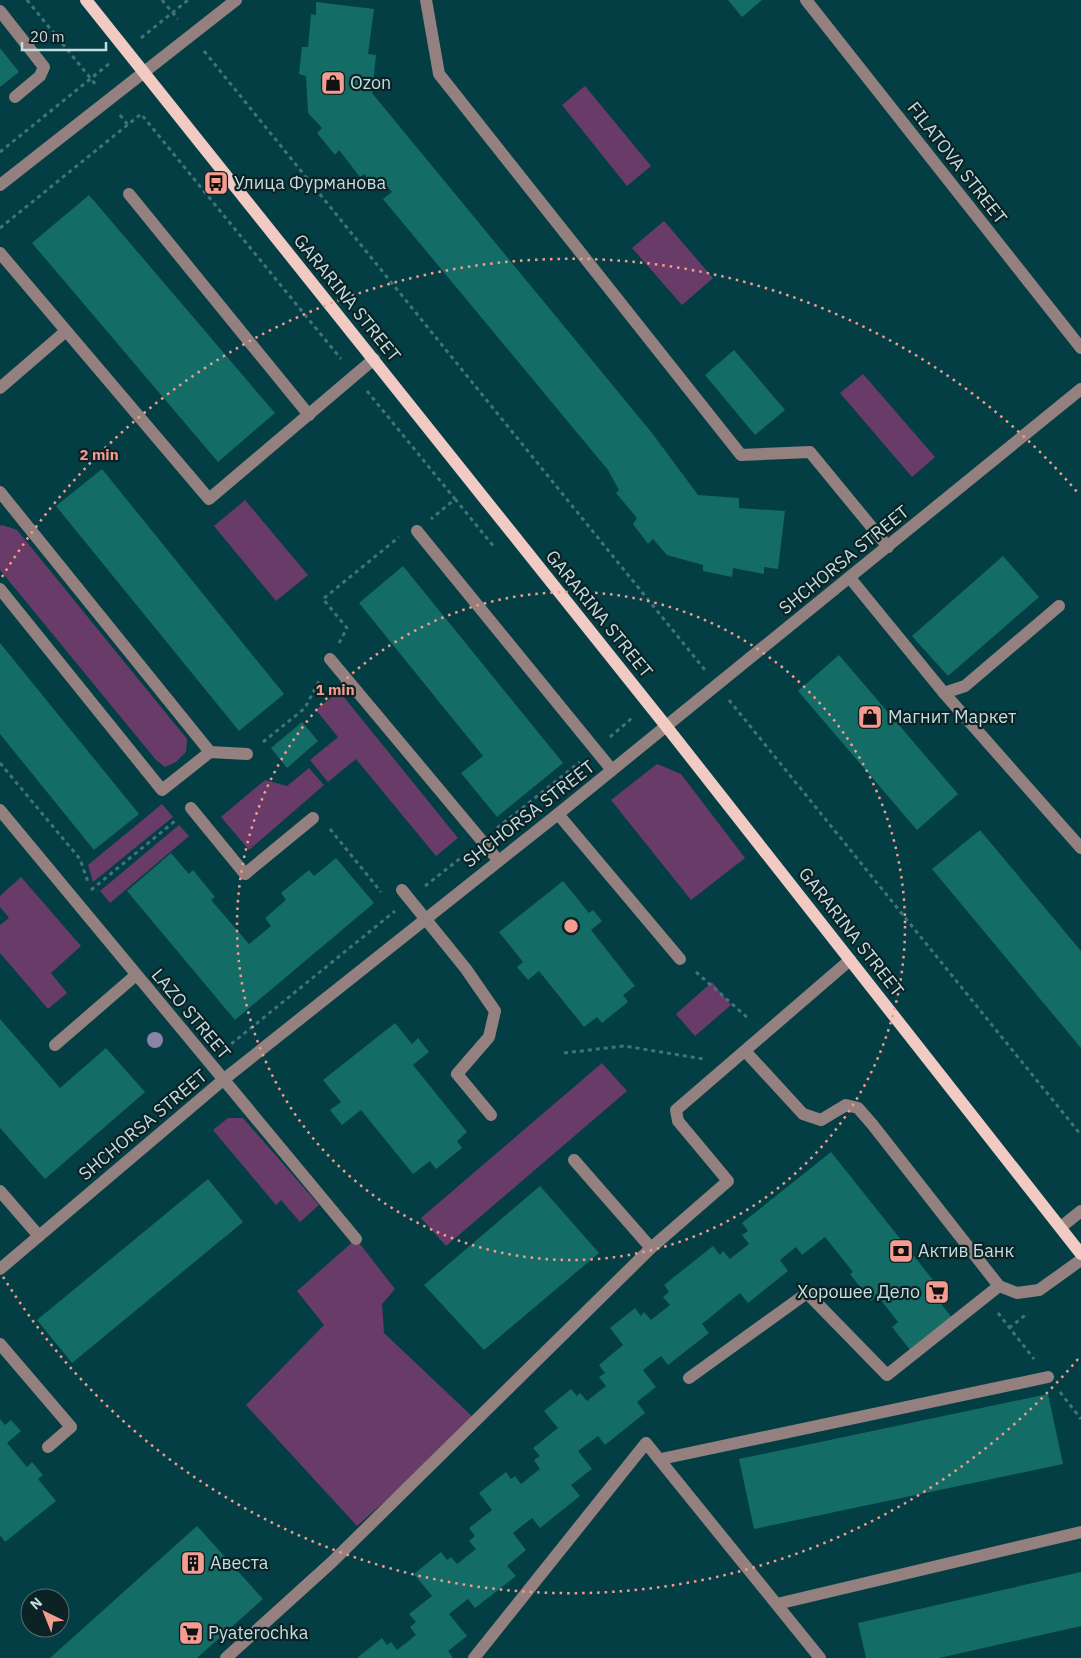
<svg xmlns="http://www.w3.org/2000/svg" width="1081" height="1658" font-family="'IBM Plex Sans',sans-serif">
<rect width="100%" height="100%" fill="#043e45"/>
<g fill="#693b68">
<polygon points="585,86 651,166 627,186 562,105"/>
<polygon points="664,221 713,278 682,305 632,248"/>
<polygon points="863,374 935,457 912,477 840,393"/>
<polygon points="245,500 308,575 276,601 214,526"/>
<polygon points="2,525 17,530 187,739 186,752 176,762 165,767 156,760 0,570 0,526"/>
<polygon points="339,691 458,838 436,856 356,759 328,782 310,760 338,737 316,710"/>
<polygon points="657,764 681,774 745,858 691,900 611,800"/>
<polygon points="309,768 324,785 249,850 221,817 265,780 287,786"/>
<polygon points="162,804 173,817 93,882 88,865"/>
<polygon points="179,825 189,836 110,903 100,891"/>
<polygon points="21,877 81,946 51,973 67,993 48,1009 0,953 0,925 9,918 0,907 0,896"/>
<polygon points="712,982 731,1005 695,1036 676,1014"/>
<polygon points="602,1063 627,1091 446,1246 421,1218"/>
<polygon points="228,1118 243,1118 319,1205 300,1222 281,1200 276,1205 213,1130"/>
<polygon points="356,1239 395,1289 382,1304 384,1333 476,1420 357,1526 246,1405 324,1325 297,1291"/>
</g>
<g fill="#136c66">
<polygon points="728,0 762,0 742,17"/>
<polygon points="316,2 374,9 368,54 376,55 372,93 652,433 698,495 739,498 739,508 785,511 778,569 764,567 764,574 733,568 732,577 703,571 703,565 667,555 653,539 648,544 633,524 637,518 616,493 619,490 608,470 383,199 392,192 380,178 372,184 364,174 360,177 339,150 335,155 317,133 322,128 308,113 306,76 299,74 302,47 308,47 311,14 316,15"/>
<polygon points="0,48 19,72 0,87"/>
<polygon points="89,195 275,413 218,462 32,243"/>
<polygon points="734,350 785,410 755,435 705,375"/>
<polygon points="102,469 284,694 239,731 56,506"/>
<polygon points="1003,556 1039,597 948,676 912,636"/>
<polygon points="403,566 563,763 497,817 461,773 483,756 359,603"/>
<polygon points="0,643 139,814 94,850 0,734"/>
<polygon points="839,655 958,794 917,830 798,691"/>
<polygon points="302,722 318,741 287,768 271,748"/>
<polygon points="980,830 1081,951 1081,1048 932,869"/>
<polygon points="171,853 189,874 193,870 215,897 211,900 249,944 271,926 265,918 286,900 281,893 309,870 314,876 336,858 374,903 235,1020 127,891"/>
<polygon points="563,881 589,913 593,910 602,921 591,930 635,986 623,995 628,1002 602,1023 597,1017 584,1027 539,971 528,980 517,967 523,962 499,932"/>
<polygon points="0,1019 60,1088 106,1048 145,1092 45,1179 0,1128"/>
<polygon points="395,1023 412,1044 418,1038 429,1052 413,1065 467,1132 457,1141 462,1148 436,1169 430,1161 413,1174 361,1110 342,1125 330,1110 341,1102 323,1080"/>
<polygon points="831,1152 945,1295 939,1301 952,1318 911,1351 892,1327 898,1322 877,1295 871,1301 850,1274 853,1272 825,1237 802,1255 796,1247 780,1260 788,1271 748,1303 740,1293 702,1324 709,1333 668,1365 661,1356 643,1370 656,1387 637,1402 645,1413 605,1445 598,1436 578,1451 592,1469 571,1485 580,1496 540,1528 532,1518 513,1533 526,1550 507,1566 516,1576 475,1608 468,1599 449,1614 467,1636 448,1651 453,1658 357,1658 382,1638 387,1645 391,1642 397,1650 416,1635 410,1627 416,1622 409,1614 432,1596 414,1574 441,1552 447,1560 451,1557 457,1564 476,1549 469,1541 475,1536 469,1528 492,1510 479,1493 506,1472 511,1479 515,1476 521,1484 540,1469 534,1460 540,1456 533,1448 558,1428 544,1411 571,1389 577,1396 580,1393 587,1401 606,1386 599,1377 605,1373 599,1365 623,1345 610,1328 635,1308 641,1316 644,1312 651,1320 670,1305 663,1297 669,1292 664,1285 713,1246 720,1255 723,1251 730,1259 749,1244 742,1235 748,1231 742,1223"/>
<polygon points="208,1179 243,1222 72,1363 37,1320"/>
<polygon points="540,1186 599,1253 484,1350 424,1285"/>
<polygon points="1048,1394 1063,1464 754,1529 739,1459"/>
<polygon points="0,1419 5,1425 11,1420 21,1431 7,1443 27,1467 32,1462 43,1475 38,1479 56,1501 5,1542 0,1535"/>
<polygon points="197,1526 263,1599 197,1658 50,1658"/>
<polygon points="1081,1572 1081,1626 939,1658 866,1658 858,1623"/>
</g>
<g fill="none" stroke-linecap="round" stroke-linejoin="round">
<g stroke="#437278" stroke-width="3" stroke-dasharray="4 4" stroke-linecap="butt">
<polyline points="27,0 96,85"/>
<polyline points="162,0 178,19"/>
<polyline points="141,38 188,0"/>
<polyline points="204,51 705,670"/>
<polyline points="120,115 128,125"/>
<polyline points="0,152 110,63"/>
<polyline points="0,228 141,114 341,359"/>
<polyline points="367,391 455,499 431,519"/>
<polyline points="455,499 495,548"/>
<polyline points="339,643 347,628 323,599 399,537"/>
<polyline points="729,700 1081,1135"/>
<polyline points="610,737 632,718 631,717"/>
<polyline points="263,742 305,708 320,679"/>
<polyline points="0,763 80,859 88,882"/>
<polyline points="497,828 580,762"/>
<polyline points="330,829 381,892"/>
<polyline points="425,886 467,853"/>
<polyline points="91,890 175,821"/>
<polyline points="696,972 749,1019"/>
<polyline points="225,1049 395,911"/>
<polyline points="564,1053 624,1046 704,1059"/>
<polyline points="998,1313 1034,1359"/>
<polyline points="1009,1328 1028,1313"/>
<polyline points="1060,1392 1081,1419"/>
</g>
<g stroke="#94807e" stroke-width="12">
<polyline points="426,0 439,74 741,455 810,452 888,547"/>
<polyline points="806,0 1081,348"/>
<polyline points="0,11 44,67 40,76 15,97"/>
<polyline points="0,185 236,0"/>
<polyline points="129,194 309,415"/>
<polyline points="0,253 209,499 374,359"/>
<polyline points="0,388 66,331"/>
<polyline points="0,492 210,752 162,790 0,589"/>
<polyline points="417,531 612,770"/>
<polyline points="850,578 944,693 965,686 1059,606"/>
<polyline points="330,659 498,860"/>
<polyline points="944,693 1081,848"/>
<polyline points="210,752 247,754"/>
<polyline points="191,808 245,874 313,818"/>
<polyline points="0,810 356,1239"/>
<polyline points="558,814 680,959"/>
<polyline points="402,890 466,969 495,1011 489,1037 457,1074 491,1115"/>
<polyline points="55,1045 136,975"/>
<polyline points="745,1051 803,1114 821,1120 846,1105 858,1108 872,1124 999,1286 1017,1293 1039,1290 1081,1260"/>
<polyline points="574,1160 651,1248"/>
<polyline points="0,1191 39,1236"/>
<polyline points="1061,1227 1081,1211"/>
<polyline points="0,1269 223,1080 558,814 1081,389"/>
<polyline points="0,1344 71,1427 48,1447"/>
<polyline points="689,1378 807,1293 887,1375 999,1286"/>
<polyline points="661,1459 1048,1377"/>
<polyline points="777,1604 1081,1532"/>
<polyline points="226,1658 332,1562 651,1248 728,1181 678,1121 676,1110 850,960"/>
<polyline points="474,1658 646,1443 820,1658"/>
</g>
<polyline stroke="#f2cac4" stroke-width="12" points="86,0 666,726 1081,1254"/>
</g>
<circle fill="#8b84a7" cx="155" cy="1040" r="8"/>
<g fill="none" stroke="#f59c91" stroke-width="2.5" stroke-dasharray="2.5 5">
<circle cx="571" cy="926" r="334"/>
<path d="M1078 1359A667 667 0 0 1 2 1275M2 577A667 667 0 0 1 1078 493"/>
</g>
<defs>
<symbol id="shop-square" viewBox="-11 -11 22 22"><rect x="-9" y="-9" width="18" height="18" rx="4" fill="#f59c91" stroke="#0c2225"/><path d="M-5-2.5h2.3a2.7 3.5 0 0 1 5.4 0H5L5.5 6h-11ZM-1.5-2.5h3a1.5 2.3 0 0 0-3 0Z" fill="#111"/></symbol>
<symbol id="bus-square" viewBox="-11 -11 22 22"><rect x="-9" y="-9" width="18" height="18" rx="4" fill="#f59c91" stroke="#0c2225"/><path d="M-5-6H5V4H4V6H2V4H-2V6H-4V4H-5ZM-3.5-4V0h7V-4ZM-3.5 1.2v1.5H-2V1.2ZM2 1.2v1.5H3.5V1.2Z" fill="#111"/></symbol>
<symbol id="bank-square" viewBox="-11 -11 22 22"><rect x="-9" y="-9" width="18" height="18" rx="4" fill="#f59c91" stroke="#0c2225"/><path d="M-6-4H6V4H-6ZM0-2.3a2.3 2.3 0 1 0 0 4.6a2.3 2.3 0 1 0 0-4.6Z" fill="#111"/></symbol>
<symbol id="supermarket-square" viewBox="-11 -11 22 22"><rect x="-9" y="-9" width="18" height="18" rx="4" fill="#f59c91" stroke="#0c2225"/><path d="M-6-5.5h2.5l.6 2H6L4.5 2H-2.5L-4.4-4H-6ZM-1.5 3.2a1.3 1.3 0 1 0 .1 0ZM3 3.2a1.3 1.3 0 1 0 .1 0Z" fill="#111"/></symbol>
<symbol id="building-square" viewBox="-11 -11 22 22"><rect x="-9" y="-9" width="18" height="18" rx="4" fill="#f59c91" stroke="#0c2225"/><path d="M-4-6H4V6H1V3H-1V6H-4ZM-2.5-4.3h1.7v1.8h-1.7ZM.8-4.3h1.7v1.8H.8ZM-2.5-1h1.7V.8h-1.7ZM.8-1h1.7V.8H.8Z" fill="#111"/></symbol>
</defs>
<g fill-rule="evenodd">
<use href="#shop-square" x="319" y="69" width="28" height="28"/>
<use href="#bus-square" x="202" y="169" width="28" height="28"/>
<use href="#shop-square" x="856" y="703" width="28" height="28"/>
<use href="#bank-square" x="887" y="1237" width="28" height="28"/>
<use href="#supermarket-square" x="923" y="1278" width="28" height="28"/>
<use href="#building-square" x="179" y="1549" width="28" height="28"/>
<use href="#supermarket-square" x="177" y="1619" width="28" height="28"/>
</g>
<g text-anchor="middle" stroke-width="4.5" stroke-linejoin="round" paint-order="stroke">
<g font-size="18" fill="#c3dde1" stroke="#0c2225" text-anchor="start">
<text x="350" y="89">Ozon</text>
<text x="234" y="189">Улица Фурманова</text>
<text x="888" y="723">Магнит Маркет</text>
<text x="918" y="1257">Актив Банк</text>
<text x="920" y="1298" text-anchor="end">Хорошее Дело</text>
<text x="210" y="1569">Авеста</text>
<text x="208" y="1639">Pyaterochka</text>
</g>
<g font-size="18" fill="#c3dde1" stroke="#0c2225">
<text transform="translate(957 163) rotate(52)" y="6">FILATOVA STREET</text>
<text transform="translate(347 298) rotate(51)" y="6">GARARINA STREET</text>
<text transform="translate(844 560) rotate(-39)" y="6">SHCHORSA STREET</text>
<text transform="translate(599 614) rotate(51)" y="6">GARARINA STREET</text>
<text transform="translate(529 814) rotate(-38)" y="6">SHCHORSA STREET</text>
<text transform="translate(851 932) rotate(52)" y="6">GARARINA STREET</text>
<text transform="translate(191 1014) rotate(50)" y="6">LAZO STREET</text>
<text transform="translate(143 1125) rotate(-40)" y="6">SHCHORSA STREET</text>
</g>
</g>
<circle cx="571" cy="926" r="8" fill="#f59c91" stroke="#0c2225" stroke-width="2.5"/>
<g font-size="15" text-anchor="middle" font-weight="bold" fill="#f59c91" stroke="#0c2225" stroke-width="4.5" stroke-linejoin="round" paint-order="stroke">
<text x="99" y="460">2 min</text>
<text x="335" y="695">1 min</text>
</g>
<g transform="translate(45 1613) rotate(317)"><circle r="24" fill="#0c2225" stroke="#556d70"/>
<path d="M0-4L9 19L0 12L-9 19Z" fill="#f59c91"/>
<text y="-8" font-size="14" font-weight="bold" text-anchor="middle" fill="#c3dde1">N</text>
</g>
<path d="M22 42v8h84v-8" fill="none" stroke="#c3dde1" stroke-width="2.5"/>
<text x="30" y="42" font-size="15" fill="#c3dde1" stroke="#0c2225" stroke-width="4" paint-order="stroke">20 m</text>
</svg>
